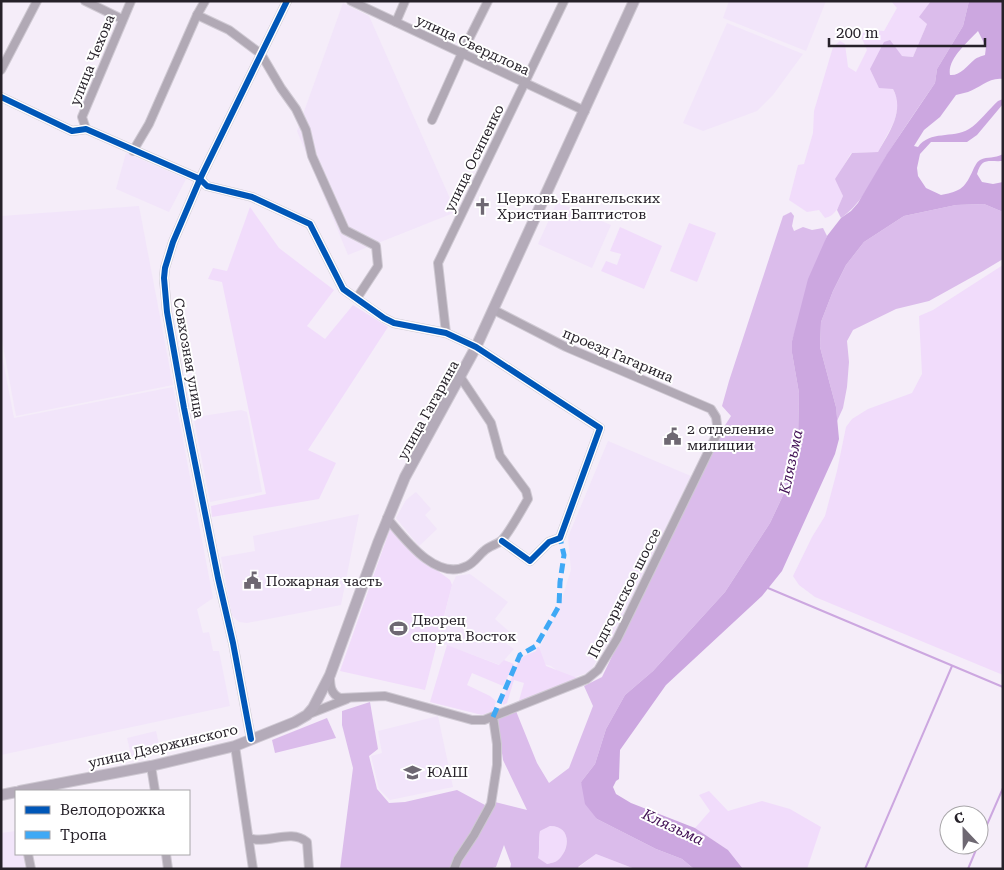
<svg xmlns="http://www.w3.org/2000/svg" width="1004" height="870" font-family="'Roboto Serif',serif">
<rect width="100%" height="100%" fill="#f5edf9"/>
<g fill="#f2e5fa">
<polygon points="729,1 826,1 806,51 723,18"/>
<polygon points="343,3 369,16 456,212 348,255 297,131"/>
<polygon points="727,23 803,54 773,95 757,111 703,131 683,123"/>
<polygon points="126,153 186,179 169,212 116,189"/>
<polygon points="557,202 611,225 592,268 538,244"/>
<polygon points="139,206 173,385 16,416 1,335 1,216"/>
<polygon points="1,350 14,418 173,387 213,598 197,609 203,633 209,632 213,651 219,651 230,706 1,755"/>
<polygon points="241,410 247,412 262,492 210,502 194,420 196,417"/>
<polygon points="608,441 691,476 609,645 604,647 590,672 569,679 551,666 533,661 559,608 571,570 568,537"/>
<polygon points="416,492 431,509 425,515 437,529 419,546 396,518 406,500"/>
<polygon points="359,514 341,605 247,623 239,622 232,616 221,557 255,551 253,536"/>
<polygon points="470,574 508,602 495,619 511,633 504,642 514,649 500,665 438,642 452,585 456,576"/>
<polygon points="438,716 453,787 390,800 379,789 371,756 382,753 378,731"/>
<polygon points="156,731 161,753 132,759 127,738"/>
<polygon points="16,831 16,854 24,854 26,869 1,869 1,833"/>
</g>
<g fill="#f1dcfb">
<path d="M891,1H931L920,17L927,24L913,57L902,56L893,89L899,103L894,122L878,152L851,153L836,179L843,196C839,205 836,216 825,218L819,210L807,212L789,200L798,165L804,164L813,133L814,111L833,47L840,41L845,44L848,67L856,72L867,50L860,34L872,30L884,31L897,8Z"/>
<polygon points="250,207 279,248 334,290 307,326 325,339 353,305 388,327 308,450 336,463 319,499 212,517 211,506 266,494 222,282 208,279 213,268 227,271"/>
<polygon points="689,223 716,233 697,282 670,271"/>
<polygon points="620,227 662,246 644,289 601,271 606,261 617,265 621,254 610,251"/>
<polygon points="1003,265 1003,675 815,597 799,585 793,576 812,537 825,516 837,471 846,427 852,419 868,409 912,393 922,374 919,316 933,310"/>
<polygon points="391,526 418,556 450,580 452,585 425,690 340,671"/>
<polygon points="447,645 499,665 504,660 514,664 503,686 472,673 467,685 490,696 496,701 493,711 482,715 430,702"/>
<polygon points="537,647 539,647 546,666 580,679 518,704 524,683 514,680 507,703 503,705 502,701 518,662 524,656 536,651"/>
<polygon points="709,791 728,811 762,801 790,809 821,827 807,869 743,869 728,850 695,828 710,811 699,795"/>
<path d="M550,826C572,826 570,850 558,860C555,863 550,863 546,864L537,858C540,850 538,840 540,831Z"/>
<polygon points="596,854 635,869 579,869 578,868"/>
</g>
<g fill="#dbbceb" fill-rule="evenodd">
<path d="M931,1H969L963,26L937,69L935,83C919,106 903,130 888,153C874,176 863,203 841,218L837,210L843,196L835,179L852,153L878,152C889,133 905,111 893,89L879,88L870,69L884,42L890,40L902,56L913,57L927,24L919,17Z"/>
<polygon points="984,204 1003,212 1003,259 983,271 929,301 896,309 853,330 847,341 849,362 847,387 843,408 837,421 836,407 820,347 821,322 833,291 846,265 864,242 904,216 956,205"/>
<path d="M791,212L794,216L792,226L794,231L803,227L812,230L823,228L827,236L792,341V353L799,393L798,439L786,489L770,523L725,592L653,671L625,695L606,729L595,764L581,782L597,819L656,849L682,859L694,869H635L596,854L578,867L579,869H510L511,864L504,845L496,867L489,869H456L495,802L527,810L503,760L497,719L516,711L537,763L549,783L569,768L593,706L584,686L602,677L720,433L731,416L722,406L729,381L783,216ZM550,826C572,826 570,850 558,860C555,863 550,863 547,864L538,858C540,850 538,840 540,831Z"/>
<path d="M370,702L378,749L369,756L377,789L389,803L405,802L457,790L485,805C478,829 459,846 449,869H340L353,768L342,725V711Z"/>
<polygon points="327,718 336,738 275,753 272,740"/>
</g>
<path fill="#cca7e0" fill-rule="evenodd" d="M969,1H1003V79C989,77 980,88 968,92C964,93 960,94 956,95L940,117L924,130L914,146L918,147C930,130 952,139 969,129C979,123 989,109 998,101L1003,99V104L977,135L967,142H931L920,154L917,168L918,176L926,188L941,195C947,194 955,192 960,189C971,182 973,164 980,160C988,156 994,159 1003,154V161C988,162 982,157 977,174L982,182L993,184L1003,182V212L984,204L956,205L904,216L864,242L846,265L833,291L821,322L820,347L836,407L839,439L835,454L782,571L762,596L666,685L620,750L619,779L616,781L613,787L616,794L631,803L695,828L728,850L743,869H694L682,859L656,849L597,819L585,804L581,782L595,764L606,729L625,695L653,671L725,592L770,523L786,489L798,439L799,393L792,353V341L808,279L827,236L841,218L851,211L858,203L887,154L935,83L937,69L963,26ZM978,31L986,47L985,55C981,56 976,58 974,60C967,66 960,76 950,75C947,59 968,42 978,31Z"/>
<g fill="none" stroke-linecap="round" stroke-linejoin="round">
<g stroke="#cca7e0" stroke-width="2">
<polyline points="768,588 1003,687"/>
<polyline points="979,843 1003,788"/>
<polyline points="865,869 952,666"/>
<polyline points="968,869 978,845"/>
</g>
<defs>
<g id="minor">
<polyline points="85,1 122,19"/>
<polyline points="351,1 585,111"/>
<polyline points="197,15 229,30 261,54 281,88 296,109 306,130 312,156 345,230 376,246 378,266 357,298"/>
<polyline points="396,22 405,1"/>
<polyline points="1,70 37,1"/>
<polyline points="1,97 72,131 86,129 200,179 207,186 252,197 310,224 343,289 384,318 394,323 446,333 476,347 600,428 560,538 549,542 530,561 502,541"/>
<polyline points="432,120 462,53 488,1"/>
<polyline points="86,129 82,117 131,1"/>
<polyline points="133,151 149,124 197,15 205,1"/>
<polyline points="446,333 438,263 564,1"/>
<path d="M387,518C404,538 436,582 467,566C474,563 479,555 484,551C489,546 496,545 501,541C508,535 522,509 528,499L526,491L500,456L491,423L461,378"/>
<path d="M330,677C330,686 331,694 340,698L385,696L472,720H484L587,679L598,670L617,639L718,432L716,417L711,409L566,347L494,310"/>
<polyline points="309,714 347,699"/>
<polyline points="251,739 233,643 218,578 184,408 167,312 164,278 165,268 173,242 200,179 287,1"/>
<polyline points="235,746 253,869"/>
<polyline points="151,766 155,791"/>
<path d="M249,838C267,845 290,828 307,842L309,869"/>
<polyline points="28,854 31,869"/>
<polyline points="166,854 168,869"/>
<polyline points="454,869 458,859 474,835 491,804 497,765 497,744 493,717"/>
</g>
<g id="major">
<polyline points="20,791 151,766 235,746 295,722 307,715 313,708 330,675 378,543 405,477 476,347 634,1"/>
<polyline points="1,795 16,792"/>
</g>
</defs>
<use href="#minor" stroke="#cfc9d3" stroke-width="10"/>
<use href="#major" stroke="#cfc9d3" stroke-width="12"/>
<use href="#minor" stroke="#b1a9b5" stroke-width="8"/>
<use href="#major" stroke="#b4abb9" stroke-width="10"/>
<polyline stroke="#3fa9f5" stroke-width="5" stroke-dasharray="10 5" stroke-linecap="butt" points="493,717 520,655 536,646 559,606 560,582 564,555 560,538"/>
<defs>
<g id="cycleway">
<polyline points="1,97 72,131 86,129 200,179 207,186 252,197 310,224 343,289 384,318 394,323 446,333 476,347 600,428 560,538 549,542 530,561 502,541"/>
<polyline points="251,739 233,643 218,578 184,408 167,312 164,278 165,268 173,242 200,179 287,1"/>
</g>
</defs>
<use href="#cycleway" stroke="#fff" stroke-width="9"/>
<use href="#cycleway" stroke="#0057b8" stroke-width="6"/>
</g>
<defs>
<symbol id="church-bare" viewBox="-9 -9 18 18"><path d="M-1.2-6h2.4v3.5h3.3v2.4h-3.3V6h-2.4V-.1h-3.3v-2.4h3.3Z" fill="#6e6872" stroke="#fff" stroke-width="2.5" paint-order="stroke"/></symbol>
<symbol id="civic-bare" viewBox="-9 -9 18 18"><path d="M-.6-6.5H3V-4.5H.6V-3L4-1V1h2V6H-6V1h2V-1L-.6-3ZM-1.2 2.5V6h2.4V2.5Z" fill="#6e6872" stroke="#fff" stroke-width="2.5" paint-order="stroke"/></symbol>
<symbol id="stadium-bare" viewBox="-9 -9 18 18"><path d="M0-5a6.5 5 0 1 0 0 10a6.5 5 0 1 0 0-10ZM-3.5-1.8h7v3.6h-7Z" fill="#6e6872" stroke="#fff" stroke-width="2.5" paint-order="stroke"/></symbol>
<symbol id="university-bare" viewBox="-9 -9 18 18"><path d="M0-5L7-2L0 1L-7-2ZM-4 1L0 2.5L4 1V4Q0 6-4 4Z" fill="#6e6872" stroke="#fff" stroke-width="2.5" paint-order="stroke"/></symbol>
</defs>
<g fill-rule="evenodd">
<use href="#church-bare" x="470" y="194" width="25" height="25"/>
<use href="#civic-bare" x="660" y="424" width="25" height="25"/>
<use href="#civic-bare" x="240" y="568" width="25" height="25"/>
<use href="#stadium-bare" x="386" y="616" width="25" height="25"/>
<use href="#university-bare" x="400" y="760" width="25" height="25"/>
</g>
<g text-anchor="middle" stroke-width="4" stroke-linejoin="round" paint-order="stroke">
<g font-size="14" fill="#262129" stroke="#fff">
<text transform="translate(473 45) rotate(25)" y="5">улица Свердлова</text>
<text transform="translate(92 60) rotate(-68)" y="5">улица Чехова</text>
<text transform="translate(474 158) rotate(-64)" y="5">улица Осипенко</text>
<text transform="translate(618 355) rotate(23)" y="5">проезд Гагарина</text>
<text transform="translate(189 358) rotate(80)" y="5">Совхозная улица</text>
<text transform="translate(428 410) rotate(-61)" y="5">улица Гагарина</text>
<text transform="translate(624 593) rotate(-63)" y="5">Подгорнское шоссе</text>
<text transform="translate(163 746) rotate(-13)" y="5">улица Дзержинского</text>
</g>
<g font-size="14" fill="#262129" stroke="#fff" text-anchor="start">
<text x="497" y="203">Церковь Евангельских<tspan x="497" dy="16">Христиан Баптистов</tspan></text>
<text x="687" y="434">2 отделение<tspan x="687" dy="16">милиции</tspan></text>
<text x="266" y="586">Пожарная часть</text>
<text x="412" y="625">Дворец<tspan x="412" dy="16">спорта Восток</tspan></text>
<text x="427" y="777">ЮАШ</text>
</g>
<g font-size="15" font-style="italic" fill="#421155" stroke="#fff">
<text transform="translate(791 462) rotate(-78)" y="5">Клязьма</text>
<text transform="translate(673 827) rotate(25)" y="5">Клязьма</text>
</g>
</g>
<rect width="1004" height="870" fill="none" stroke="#262129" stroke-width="5"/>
<rect x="15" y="790" width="175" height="65" fill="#ffffff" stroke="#a8a6a9"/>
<rect x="25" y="806" width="25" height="8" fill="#0057b8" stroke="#a8a6a9"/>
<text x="60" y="815" font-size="15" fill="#262129">Велодорожка</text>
<rect x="25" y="831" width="25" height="8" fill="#3fa9f5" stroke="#a8a6a9"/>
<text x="60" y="840" font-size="15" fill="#262129">Тропа</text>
<g transform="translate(964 830) rotate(338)"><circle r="24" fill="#ffffff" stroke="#a8a6a9"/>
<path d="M0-4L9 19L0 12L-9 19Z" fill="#6e6872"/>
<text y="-8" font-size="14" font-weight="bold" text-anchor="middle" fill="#262129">С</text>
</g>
<path d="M829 38v8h156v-8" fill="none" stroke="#262129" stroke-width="2.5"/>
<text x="836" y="38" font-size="15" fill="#262129" stroke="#ffffff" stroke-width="4" paint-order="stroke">200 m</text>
</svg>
